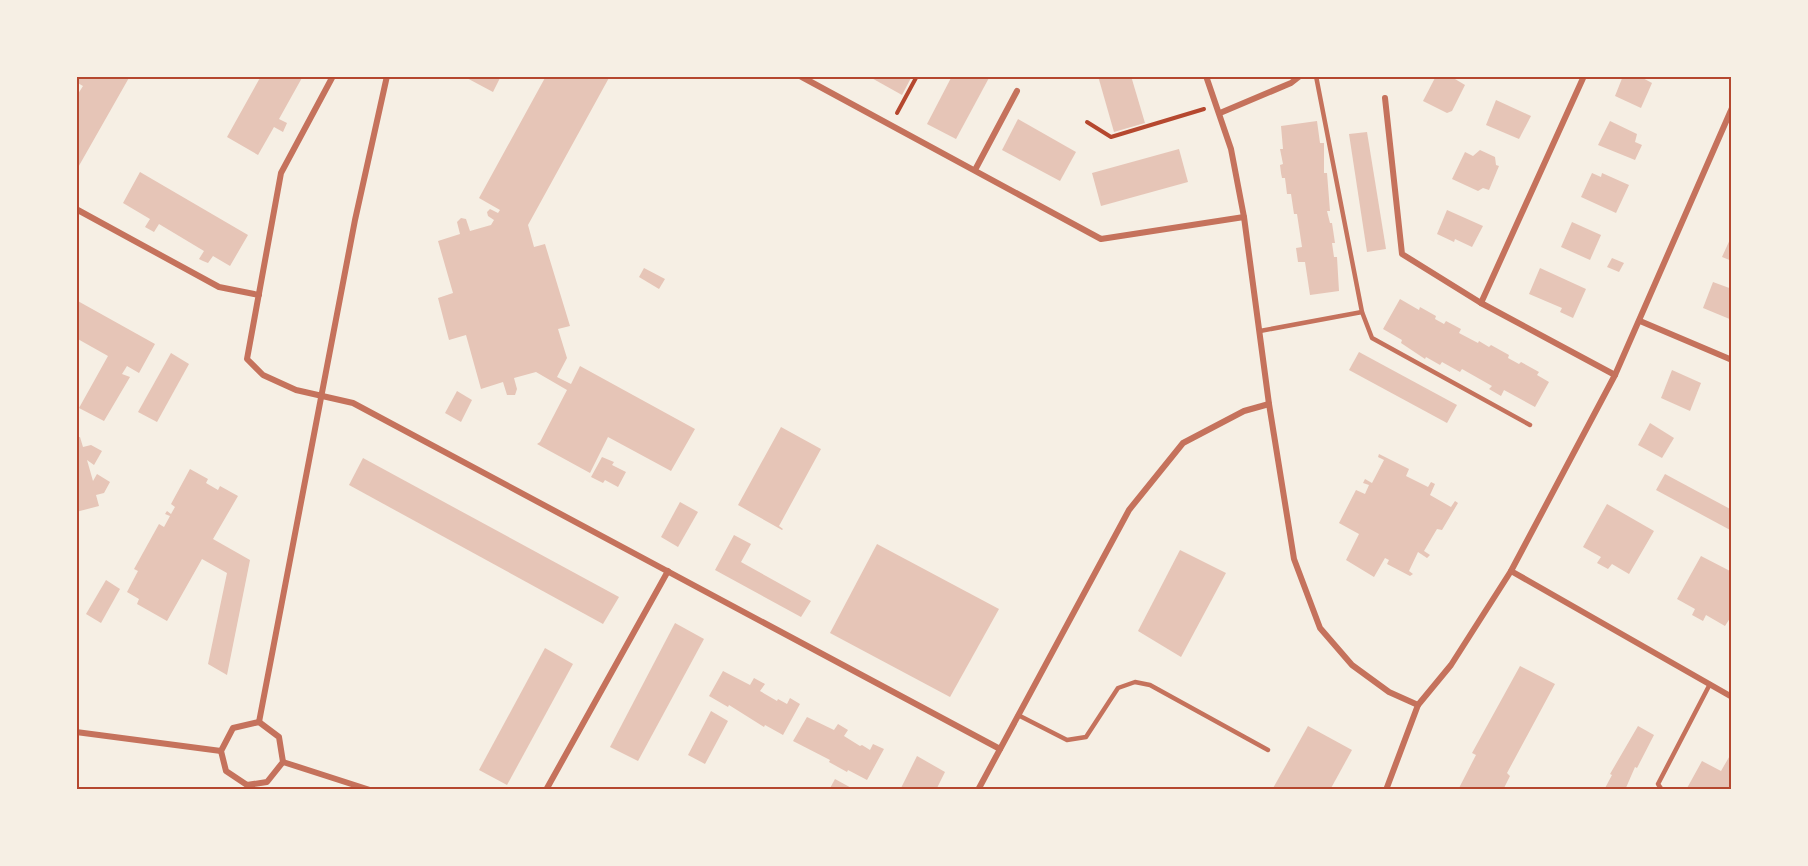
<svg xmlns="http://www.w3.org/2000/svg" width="1808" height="866" font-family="Jost,sans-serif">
<rect width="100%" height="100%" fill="#f6efe4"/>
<g fill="#e6c5b7">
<polygon points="76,76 130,76 76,171 76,97 83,86 76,82"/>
<polygon points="261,76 303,76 279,119 287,123 283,132 274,127 258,155 227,137"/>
<polygon points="463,76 501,76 493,92"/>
<polygon points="546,76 610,76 528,225 534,247 545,244 570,326 558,329 567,358 557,377 571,384 580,366 695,429 671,471 608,437 590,473 537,444 540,442 567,390 536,372 514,378 517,389 515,395 507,395 503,382 481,389 466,335 449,340 438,298 453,293 438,241 460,234 457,222 461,218 466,219 470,231 491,225 494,220 488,216 487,212 490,209 498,213 500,210 479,198"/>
<polygon points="868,76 912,76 902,95"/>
<polygon points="952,76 990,76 956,139 927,124"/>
<polygon points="1098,76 1131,76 1145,123 1114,132"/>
<polygon points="1436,76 1450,76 1465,85 1452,111 1447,113 1423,101"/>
<polygon points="1623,76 1639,76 1652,83 1641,108 1615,96"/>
<polygon points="1496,100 1531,116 1519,139 1486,125"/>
<polygon points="1018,119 1076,152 1060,181 1002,150"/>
<polygon points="1317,121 1320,143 1324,143 1324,173 1327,173 1330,211 1327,211 1330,223 1332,223 1335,243 1332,243 1334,257 1337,257 1339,291 1310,295 1305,262 1298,262 1296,248 1302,247 1297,214 1294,214 1291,194 1287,194 1285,178 1282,178 1281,173 1280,165 1283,164 1280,149 1283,149 1281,126"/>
<polygon points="1610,121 1637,134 1635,142 1642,145 1635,160 1598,145"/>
<polygon points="1367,132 1386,249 1367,252 1349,134"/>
<polygon points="1179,149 1188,182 1101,206 1092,173"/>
<polygon points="1480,150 1495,157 1496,165 1499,166 1489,190 1483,188 1478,191 1452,179 1465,152 1473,156"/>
<polygon points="140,172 248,235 230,266 213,256 208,263 203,261 199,259 204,251 159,224 154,232 145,227 150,219 123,203"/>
<polygon points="1592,173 1601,177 1602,173 1629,185 1616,213 1581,197"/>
<polygon points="1447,210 1483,226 1472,247 1455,239 1454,242 1437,234"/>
<polygon points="1572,222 1601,235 1590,260 1561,247"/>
<polygon points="1732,235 1732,261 1722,257"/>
<polygon points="1612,258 1624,263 1619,272 1607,267"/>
<polygon points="644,268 665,279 659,289 639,277"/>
<polygon points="1540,268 1586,289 1573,318 1560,312 1562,308 1529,294"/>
<polygon points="1713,282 1732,289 1732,320 1703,308"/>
<polygon points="1400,299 1419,310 1420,307 1436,316 1435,319 1444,324 1446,321 1461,329 1459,333 1478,343 1479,341 1489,347 1491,345 1509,355 1508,358 1519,364 1521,362 1539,372 1537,375 1549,382 1535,407 1504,390 1501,396 1489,389 1492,386 1462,369 1460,372 1442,362 1440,365 1426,357 1425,359 1401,343 1402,340 1383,329"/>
<polygon points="76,300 155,344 139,373 127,366 122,374 130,377 104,421 79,408 108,356 76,338"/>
<polygon points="1359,352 1457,405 1447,423 1349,370"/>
<polygon points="171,353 189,364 157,422 138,412"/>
<polygon points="1672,370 1701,383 1690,411 1661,398"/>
<polygon points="457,391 472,400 461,422 445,413"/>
<polygon points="1650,423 1674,438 1662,458 1638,445"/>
<polygon points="781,427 821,449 779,526 783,529 782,530 738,505"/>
<polygon points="76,437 80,437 83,447 91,445 102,451 94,465 87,460 93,481 97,474 110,482 104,493 96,495 99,506 76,512"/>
<polygon points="1379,454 1409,469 1406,476 1428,487 1431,482 1435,484 1430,495 1451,507 1455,501 1458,503 1442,530 1437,529 1424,551 1430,555 1427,558 1418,552 1409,571 1413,574 1410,576 1387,564 1389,560 1385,558 1374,577 1346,560 1359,534 1339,523 1356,490 1365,494 1369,485 1363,483 1365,479 1372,483 1384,460 1378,457"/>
<polygon points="602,457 614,462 612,465 626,472 618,487 605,480 603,483 591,477"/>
<polygon points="363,458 619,597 603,624 349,485"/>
<polygon points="190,469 208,479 206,483 218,490 220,486 238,496 213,539 250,560 227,675 208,664 227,573 202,559 167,621 137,604 139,599 127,592 138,571 134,569 159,524 164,527 170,516 165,514 167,511 171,514 175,507 171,504"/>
<polygon points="1665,474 1732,510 1732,531 1656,490"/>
<polygon points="680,502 698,512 678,547 661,537"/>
<polygon points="1607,504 1654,531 1629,574 1612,564 1608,569 1597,563 1601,557 1583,547"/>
<polygon points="734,535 751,544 741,562 811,601 801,617 715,570"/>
<polygon points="877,544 999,609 950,697 830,633"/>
<polygon points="1180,550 1226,573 1181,657 1138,631"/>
<polygon points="1701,556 1732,572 1732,615 1725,626 1706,615 1703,621 1692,615 1695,609 1677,599"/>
<polygon points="106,580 120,589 101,623 86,614"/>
<polygon points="675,623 704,639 638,761 610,747"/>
<polygon points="545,648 573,664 507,785 479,770"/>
<polygon points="1520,666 1555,684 1507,773 1510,776 1503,790 1458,790 1476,755 1472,753"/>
<polygon points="723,671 750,685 754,678 765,684 760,691 777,701 778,699 787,704 790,698 800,704 783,735 765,725 764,727 729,705 728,707 709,696"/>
<polygon points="711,711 728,721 705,764 688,755"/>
<polygon points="807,717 834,730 838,724 848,730 844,736 860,746 862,745 870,750 873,744 884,749 867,780 848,770 847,772 829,762 830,760 793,741"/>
<polygon points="1308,726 1352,750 1330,790 1272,790"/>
<polygon points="1638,726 1654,735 1637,768 1635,767 1625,790 1604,790 1612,775 1610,774"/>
<polygon points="1732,752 1732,790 1686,790 1702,761 1721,771"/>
<polygon points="917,756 945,772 936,790 900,790"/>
<polygon points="835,779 855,790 829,790"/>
</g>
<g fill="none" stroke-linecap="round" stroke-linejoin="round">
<g stroke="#b5482f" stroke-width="4">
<polyline points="897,113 917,76"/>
<polyline points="1087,122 1111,137 1204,109"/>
</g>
<g stroke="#c5725c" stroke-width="4.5">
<polyline points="1316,76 1362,312 1372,338 1530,425"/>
<polyline points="1260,331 1362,312"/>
<polyline points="1018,715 1067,740 1086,737 1118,688 1135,682 1150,685 1268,750"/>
<polyline points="1662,790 1658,784 1710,684"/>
</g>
<g stroke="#c5725c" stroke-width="6">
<polyline points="333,76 281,173 247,359 263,375 296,390 353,403 1000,749"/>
<polyline points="800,76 1101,239 1244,217"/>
<polyline points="1206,76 1231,149 1244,217 1269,404 1294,559 1320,628 1352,665 1389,692 1418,705"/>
<polyline points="1584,76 1481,303 1615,375"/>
<polyline points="1385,98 1402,254 1481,303"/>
<polyline points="1220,113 1291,83 1300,76"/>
<polyline points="975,170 1017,91"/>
<polyline points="76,209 219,287 259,295"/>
<polyline points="1640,321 1732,360"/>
<polyline points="1511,571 1732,697"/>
<polyline points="259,722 355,220 387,76"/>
<polygon points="259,722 279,737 283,762 267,782 247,785 226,771 221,751 233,728"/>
<polyline points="76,732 221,751"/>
<polyline points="283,762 370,790"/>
<polyline points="546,790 668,571"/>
<polyline points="978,790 1129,510 1183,443 1244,411 1269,404"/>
<polyline points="1386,790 1418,705 1451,665 1511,571 1615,375 1732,108"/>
</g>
</g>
<rect width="1808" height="866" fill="none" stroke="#f6efe4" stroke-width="156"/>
<rect x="78" y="78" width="1652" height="710" fill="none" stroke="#b5482f" stroke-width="2"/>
</svg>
